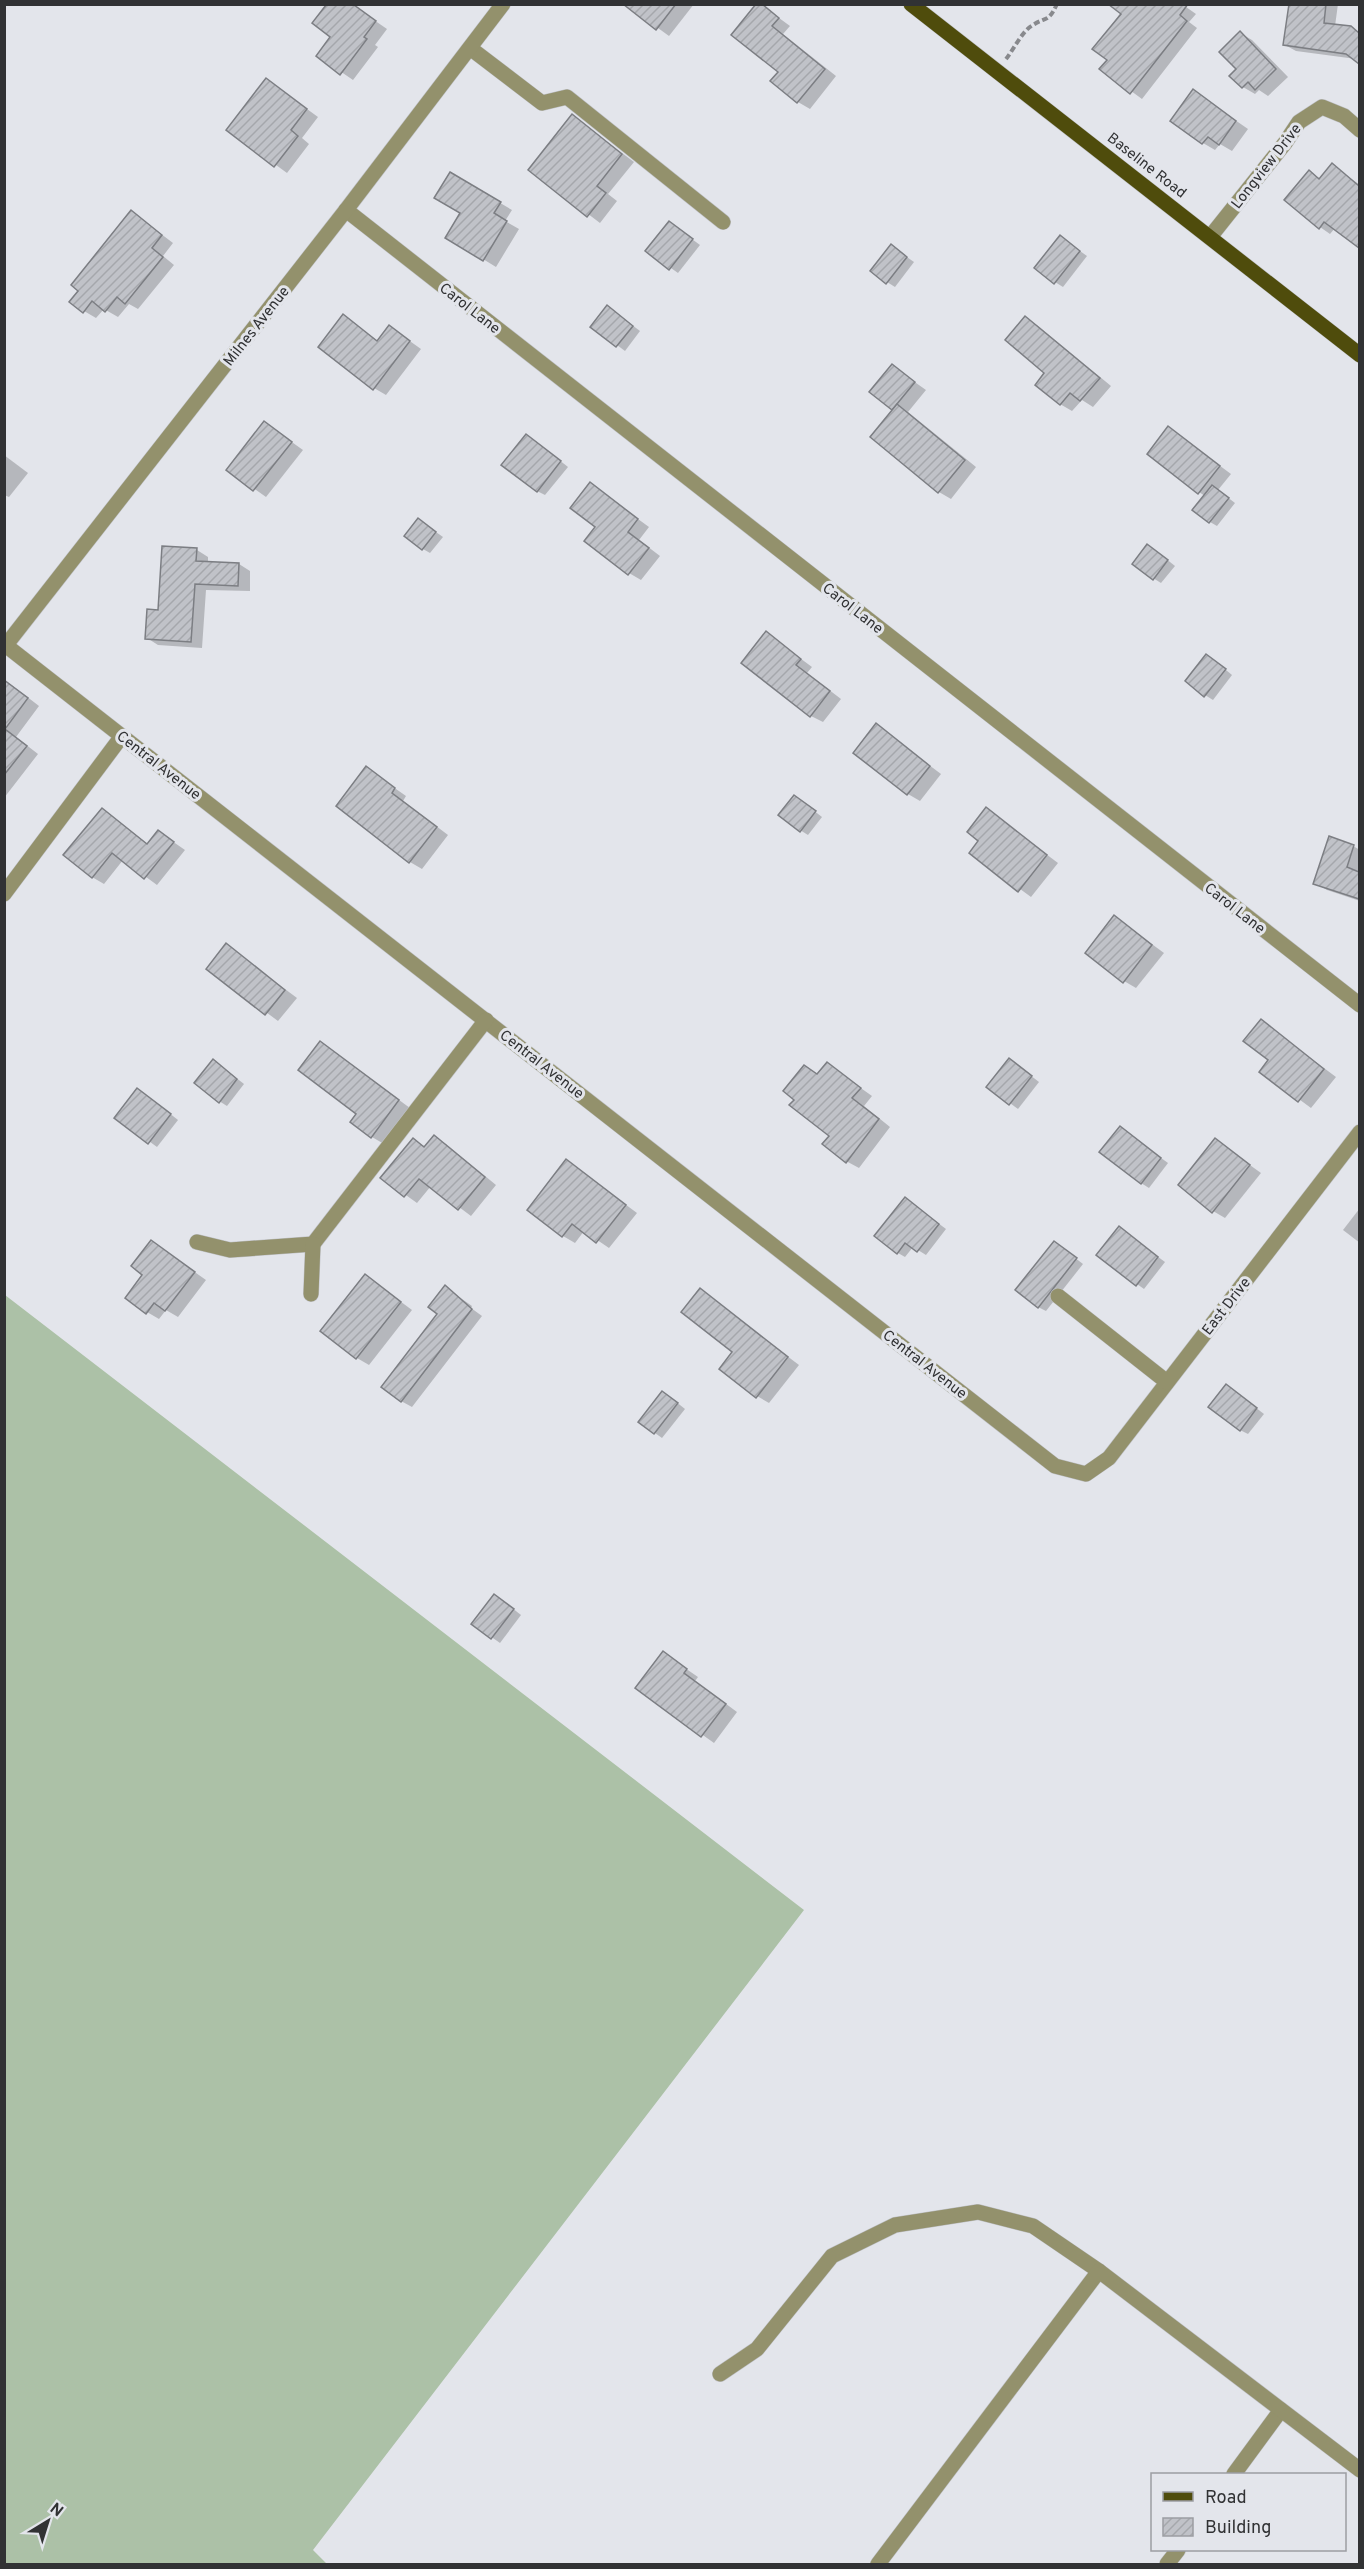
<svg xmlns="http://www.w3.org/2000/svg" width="1364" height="2569" font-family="Overpass,sans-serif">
<defs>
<pattern id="building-hatch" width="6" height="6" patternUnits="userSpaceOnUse" patternTransform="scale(1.5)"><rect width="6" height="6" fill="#c0c2c8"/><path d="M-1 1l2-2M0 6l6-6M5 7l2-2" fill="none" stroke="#a5a7ac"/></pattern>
</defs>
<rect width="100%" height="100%" fill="#e3e5eb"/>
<polygon fill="#acc1a7" points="5,1295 804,1910 313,2550 327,2564 5,2564"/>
<g fill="#0003">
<polygon points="328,4 341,4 351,11 355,7 387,29 375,45 378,47 353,80 318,56 332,37 314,23"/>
<polygon points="625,4 694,4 669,36"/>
<polygon points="760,4 790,26 783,34 836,76 810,109 798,102 780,72"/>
<polygon points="1127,4 1186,7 1196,14 1189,22 1197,28 1142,99 1101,69 1109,60 1094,49"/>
<polygon points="1290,4 1338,4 1335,26 1350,28 1360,33 1360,62 1356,59 1296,51 1285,45"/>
<polygon points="1240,33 1252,40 1288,77 1268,96 1259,90 1255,94 1243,87"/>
<polygon points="267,80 318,117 302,138 309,144 287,173 228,130"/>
<polygon points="1193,91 1248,129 1232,151 1220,144 1215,150 1203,143"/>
<polygon points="573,116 634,162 608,194 617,201 600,223 530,170"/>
<polygon points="1332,165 1360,185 1360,246 1335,228 1330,234 1320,227 1309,172 1321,179"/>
<polygon points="451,174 512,210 505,221 519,229 496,267 447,237 462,213"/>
<polygon points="132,212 173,243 163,256 174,265 138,309 129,304 118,317 104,309 96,318 84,311 80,291"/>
<polygon points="670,223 700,245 678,273 647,251"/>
<polygon points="1060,237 1087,256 1063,287 1055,282"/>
<polygon points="891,246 914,262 895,287 887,282"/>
<polygon points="608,307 640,331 625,351 593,327"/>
<polygon points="343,316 378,341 390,327 421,349 386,395 374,388"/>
<polygon points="1025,318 1037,325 1111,386 1093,407 1082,400 1072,411 1060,404"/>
<polygon points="892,366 926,390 908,412 976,467 951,499 939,492 872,437 894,410"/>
<polygon points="265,423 303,450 266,497 228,470"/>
<polygon points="1169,428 1231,474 1218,490 1235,503 1217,526 1210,522 1205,496 1199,492"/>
<polygon points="534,440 568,467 545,495 537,491"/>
<polygon points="4,455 28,473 9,497 4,495"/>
<polygon points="590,484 649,527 639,540 660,556 641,580 629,573 597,527"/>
<polygon points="426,525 443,537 430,553 423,549"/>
<polygon points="197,550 208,557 208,563 239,564 250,571 250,591 206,590 202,648 158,645 147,638"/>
<polygon points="1155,550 1175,566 1161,583 1153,578"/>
<polygon points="766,633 812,667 807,673 841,699 823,722 811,716"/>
<polygon points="1214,660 1232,675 1213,700 1205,695"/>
<polygon points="4,679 39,706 16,737 38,754 4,798"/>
<polygon points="876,725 941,774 920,801 908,794"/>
<polygon points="366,768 406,796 403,801 448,835 422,869 410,862"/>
<polygon points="795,796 822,817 808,835 800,830"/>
<polygon points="102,809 149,845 159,832 185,850 157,885 123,860 104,884 92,877"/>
<polygon points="986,809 1058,863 1031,897 971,853 980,841"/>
<polygon points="1353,846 1360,850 1360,901 1327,890 1315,883"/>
<polygon points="1115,917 1164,953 1136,988 1124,981"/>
<polygon points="226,945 297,998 278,1021 208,969"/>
<polygon points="1261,1021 1336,1077 1311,1108 1261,1071 1270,1060"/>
<polygon points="321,1043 410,1108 384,1144 372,1137"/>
<polygon points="827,1064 872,1096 864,1106 890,1127 859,1168 846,1161 831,1136 818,1075"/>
<polygon points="1017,1065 1039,1082 1018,1109 988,1087"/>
<polygon points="221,1066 244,1084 227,1106 219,1101"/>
<polygon points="145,1094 178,1120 157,1147 116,1117"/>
<polygon points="1120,1128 1168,1163 1149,1188 1141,1183"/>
<polygon points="434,1137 446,1144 496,1185 471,1216 431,1186 417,1203 382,1178 413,1140 426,1147"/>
<polygon points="1215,1140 1261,1173 1225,1218 1213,1211"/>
<polygon points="567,1161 637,1213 609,1248 584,1231 575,1243 563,1236"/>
<polygon points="906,1199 946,1229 926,1255 913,1247 905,1257 898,1253"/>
<polygon points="1360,1208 1360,1243 1343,1230"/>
<polygon points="1119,1228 1165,1262 1144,1289 1137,1284"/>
<polygon points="152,1242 206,1280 178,1317 166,1310 159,1319 147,1312 144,1275"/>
<polygon points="1054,1242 1083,1264 1046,1311 1038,1307"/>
<polygon points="366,1276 412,1310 369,1365 357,1358"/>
<polygon points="445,1287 472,1306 471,1308 482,1316 412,1407 401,1401 439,1314"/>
<polygon points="700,1290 799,1365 769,1403 757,1396"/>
<polygon points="1234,1391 1264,1414 1248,1434 1240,1430"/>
<polygon points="670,1397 685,1409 662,1438 655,1433"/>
<polygon points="502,1600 521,1615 500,1643 473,1624"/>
<polygon points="663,1653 698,1677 695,1681 737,1712 714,1743 637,1688"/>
</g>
<g fill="url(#building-hatch)" stroke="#7c7e83" stroke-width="1.5">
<polygon points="623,4 676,4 656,30"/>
<polygon points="756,4 762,4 779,18 772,26 825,69 797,103 770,81 778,72 731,35"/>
<polygon points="1108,4 1188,4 1180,15 1187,21 1130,94 1099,69 1107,60 1092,49 1121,14"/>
<polygon points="1289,4 1326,4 1324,23 1351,26 1359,33 1359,64 1346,54 1283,45"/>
<polygon points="326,5 354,5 376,21 364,37 367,39 340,75 316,56 330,37 312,23"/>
<polygon points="1240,31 1276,69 1255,90 1248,82 1242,88 1229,76 1236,69 1219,52"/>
<polygon points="266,78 307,109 291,130 298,136 274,167 226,130"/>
<polygon points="1193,89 1236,121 1219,145 1208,137 1202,144 1170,121"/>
<polygon points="572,114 622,154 597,186 606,193 587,217 528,170"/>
<polygon points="1332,163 1359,186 1359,248 1324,222 1319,229 1284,200 1309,170 1319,179"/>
<polygon points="450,172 501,202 494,213 507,221 483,261 445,238 460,213 434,198"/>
<polygon points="131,210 162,235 152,248 163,257 125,304 117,297 105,312 92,301 83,313 69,302 78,291 71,285"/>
<polygon points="669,221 693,239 669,270 645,251"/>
<polygon points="1060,235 1080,251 1054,284 1034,268"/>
<polygon points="891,244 907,257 886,284 870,271"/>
<polygon points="607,305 633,326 616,347 590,327"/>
<polygon points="343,314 377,341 389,325 410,341 373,390 318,347"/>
<polygon points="1025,316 1100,378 1080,401 1070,393 1060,405 1035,385 1044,373 1005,340"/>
<polygon points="892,364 915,382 892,410 869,392"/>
<polygon points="897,404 965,460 938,493 870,437"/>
<polygon points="264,421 292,442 253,491 226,470"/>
<polygon points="1168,426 1220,466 1198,494 1147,454"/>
<polygon points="526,434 561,461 537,492 501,465"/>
<polygon points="590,482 638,519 628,532 649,548 628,575 584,541 595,527 570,508"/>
<polygon points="1212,485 1229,498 1209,523 1192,510"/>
<polygon points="418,518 436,532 422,550 404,536"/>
<polygon points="1147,544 1168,560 1153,580 1132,564"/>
<polygon points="162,546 197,548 196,561 239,563 238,586 195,584 191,642 145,639 147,609 158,610"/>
<polygon points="766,631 801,659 796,665 830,691 810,717 741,663"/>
<polygon points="1206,654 1226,669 1204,697 1185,681"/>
<polygon points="4,680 28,698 5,729 27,746 4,775"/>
<polygon points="876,723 930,766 907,795 853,753"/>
<polygon points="366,766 395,788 392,793 437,827 409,863 336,806"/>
<polygon points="794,795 816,811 800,832 778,815"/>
<polygon points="986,807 1047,855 1018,892 969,853 978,841 967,832"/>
<polygon points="102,808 147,844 158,830 174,842 144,879 112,853 92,878 63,855"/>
<polygon points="1329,836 1354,845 1347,867 1359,872 1359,899 1313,884"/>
<polygon points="1114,915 1152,945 1123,983 1085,953"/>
<polygon points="226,943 285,990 265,1015 206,969"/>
<polygon points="1261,1019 1324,1069 1298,1102 1259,1072 1268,1060 1243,1041"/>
<polygon points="320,1041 399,1100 371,1138 350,1122 356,1114 298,1070"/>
<polygon points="1009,1058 1032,1076 1009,1105 986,1087"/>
<polygon points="213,1059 237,1079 219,1103 194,1083"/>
<polygon points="827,1062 861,1088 852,1098 879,1119 846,1163 822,1144 829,1136 789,1105 794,1100 783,1091 804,1065 817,1074"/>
<polygon points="137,1088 171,1114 148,1144 114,1118"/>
<polygon points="1120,1126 1161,1158 1141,1184 1099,1152"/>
<polygon points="434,1135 485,1177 458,1210 419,1179 404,1197 380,1178 413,1138 424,1147"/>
<polygon points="1215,1138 1250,1165 1212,1213 1178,1185"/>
<polygon points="566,1159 626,1205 596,1243 572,1224 562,1237 527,1210"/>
<polygon points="905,1197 939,1224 917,1252 905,1243 897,1254 874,1236"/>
<polygon points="1119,1226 1158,1257 1136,1286 1096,1255"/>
<polygon points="151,1240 195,1272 165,1311 154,1303 146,1314 125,1298 142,1275 131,1266"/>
<polygon points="1054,1241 1077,1258 1038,1308 1015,1290"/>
<polygon points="365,1274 401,1302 356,1359 320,1331"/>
<polygon points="445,1285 472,1309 401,1402 381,1387 437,1314 428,1307"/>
<polygon points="700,1288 788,1357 756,1398 719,1369 732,1352 681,1312"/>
<polygon points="1226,1384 1257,1408 1240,1431 1208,1407"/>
<polygon points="662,1391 678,1403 654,1434 638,1422"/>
<polygon points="494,1594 514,1609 491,1639 471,1624"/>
<polygon points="663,1651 687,1669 684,1673 726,1704 701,1737 635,1688"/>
</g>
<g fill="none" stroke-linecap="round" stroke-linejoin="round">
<defs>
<g id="minor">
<polyline points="470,48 542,103 567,97 723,222"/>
<polyline points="346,210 1360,1005"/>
<polyline points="1210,237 1285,143 1299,122 1322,107 1344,116 1360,130"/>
<polyline points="4,644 1055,1466 1086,1474 1109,1458 1360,1132"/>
<polyline points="6,645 346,210 503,4"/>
<polyline points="4,894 122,736"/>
<polyline points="197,1242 230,1250 313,1244 486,1020"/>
<polyline points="311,1294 313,1244"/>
<polyline points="1058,1296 1167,1382"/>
<polyline points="720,2374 757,2349 832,2256 895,2225 978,2212 1033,2226 1099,2271"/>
<polyline points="1234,2474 1281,2410"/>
<polyline points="878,2564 1099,2271 1360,2470"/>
<polyline points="1167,2564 1178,2550"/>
</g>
<polyline id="major" points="911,4 1360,355"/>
</defs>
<use href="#minor" stroke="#bfc1c6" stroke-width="16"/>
<use href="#major" stroke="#bfc1c6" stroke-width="16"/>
<path stroke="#88898d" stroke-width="4" stroke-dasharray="6 3" stroke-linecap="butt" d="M1006,59C1014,49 1022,31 1033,25C1047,16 1048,23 1057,4"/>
<use href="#minor" stroke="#93916c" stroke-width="15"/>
<use href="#major" stroke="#4f4c0c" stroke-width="15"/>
</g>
<g text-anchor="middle" stroke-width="6" stroke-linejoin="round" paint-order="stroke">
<g font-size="15" fill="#313234" stroke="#e3e5eb">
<text transform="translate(1147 165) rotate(38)" y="5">Baseline Road</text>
<text transform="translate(1266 166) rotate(-52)" y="5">Longview Drive</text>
<text transform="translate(470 308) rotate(38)" y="5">Carol Lane</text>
<text transform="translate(256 326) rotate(-52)" y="5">Milnes Avenue</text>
<text transform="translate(853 608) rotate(38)" y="5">Carol Lane</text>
<text transform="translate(159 765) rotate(38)" y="5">Central Avenue</text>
<text transform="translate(1235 908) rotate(38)" y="5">Carol Lane</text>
<text transform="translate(542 1064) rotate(38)" y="5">Central Avenue</text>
<text transform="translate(1226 1306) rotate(-52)" y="5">East Drive</text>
<text transform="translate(925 1364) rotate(38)" y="5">Central Avenue</text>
</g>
</g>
<rect width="1364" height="2569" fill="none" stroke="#313234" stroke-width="12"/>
<rect x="1151" y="2473" width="195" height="78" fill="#e3e5eb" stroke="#9c9da2" stroke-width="1.5"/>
<rect x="1163" y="2492" width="30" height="9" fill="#4f4c0c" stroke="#9c9da2" stroke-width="1.5"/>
<text x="1205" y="2503" font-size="18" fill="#313234">Road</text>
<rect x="1163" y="2518" width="30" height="18" fill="url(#building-hatch)" stroke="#9c9da2" stroke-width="1.5"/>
<text x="1205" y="2533" font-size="18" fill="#313234">Building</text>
<g transform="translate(48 2521) rotate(38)" stroke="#e3e5eb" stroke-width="4.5" paint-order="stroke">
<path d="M0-4.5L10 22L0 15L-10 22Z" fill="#313234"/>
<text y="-9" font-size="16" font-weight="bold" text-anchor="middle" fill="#313234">N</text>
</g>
</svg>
